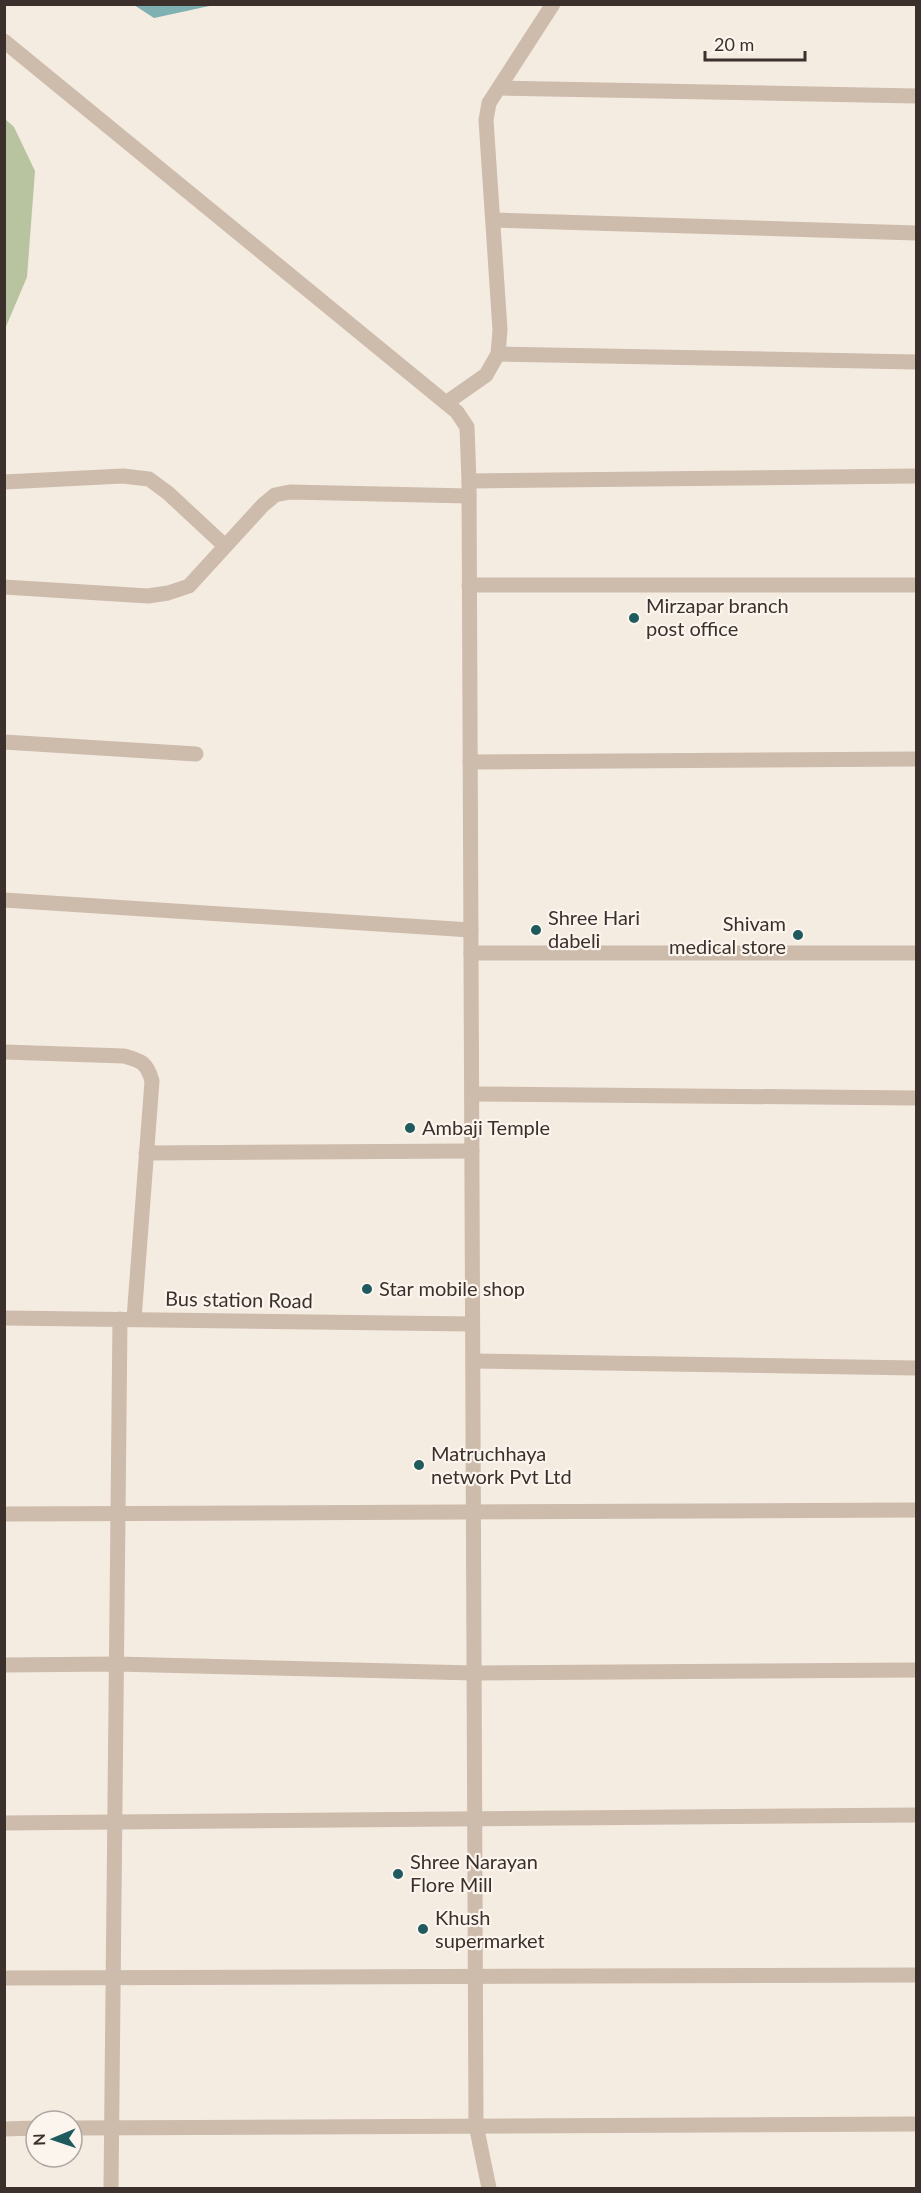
<svg xmlns="http://www.w3.org/2000/svg" width="921" height="2193" font-family="Lato,sans-serif">
<rect width="100%" height="100%" fill="#f4ebe1"/>
<polygon fill="#b8c4a0" points="5,119 14,127 35,171 27,277 5,329"/>
<polygon fill="#7fb0b2" points="134,5 214,5 154,18"/>
<g fill="none" stroke-linecap="round" stroke-linejoin="round">
<g stroke="#cdbbac" stroke-width="15">
<polyline points="4,41 457,412 467,427 469,481 476,2125 489,2188"/>
<polyline points="500,88 916,96"/>
<polyline points="494,220 916,233"/>
<polyline points="498,354 916,362"/>
<polyline points="446,403 486,375 498,354 500,330 486,120 489,103 553,4"/>
<polyline points="469,481 916,476"/>
<polyline points="4,482 123,476 149,479 168,493 225,546"/>
<polyline points="469,585 916,585"/>
<polyline points="4,587 148,596 168,593 189,586 263,505 275,495 290,492 469,496"/>
<polyline points="4,742 196,754"/>
<polyline points="470,762 916,759"/>
<polyline points="4,900 471,930"/>
<polyline points="471,953 916,953"/>
<path d="M4,1052L124,1056C142,1061 147,1063 152,1081L134,1319"/>
<polyline points="472,1094 916,1098"/>
<polyline points="146,1153 472,1151"/>
<polyline points="4,1318 472,1324"/>
<polyline points="473,1361 916,1368"/>
<polyline points="4,1514 916,1510"/>
<polyline points="4,1665 116,1664 474,1673 916,1670"/>
<polyline points="4,1823 916,1815"/>
<polyline points="4,1978 916,1975"/>
<polyline points="72,2128 916,2124"/>
<polyline points="4,2129 36,2128"/>
<polyline points="111,2188 120,1319"/>
</g>
</g>
<g fill="#1f5a5e" stroke="#fbf5ee" stroke-width="2">
<circle cx="634" cy="618" r="6"/>
<circle cx="536" cy="930" r="6"/>
<circle cx="798" cy="935" r="6"/>
<circle cx="410" cy="1128" r="6"/>
<circle cx="367" cy="1289" r="6"/>
<circle cx="419" cy="1465" r="6"/>
<circle cx="398" cy="1874" r="6"/>
<circle cx="423" cy="1929" r="6"/>
</g>
<g text-anchor="middle" stroke-width="4.5" stroke-linejoin="round" paint-order="stroke">
<g font-size="20" fill="#3b302b" stroke="#fbf5ee" text-anchor="start">
<text x="646" y="613">Mirzapar branch<tspan x="646" dy="23">post office</tspan></text>
<text x="548" y="925">Shree Hari<tspan x="548" dy="23">dabeli</tspan></text>
<text x="786" y="931" text-anchor="end">Shivam<tspan x="786" dy="23">medical store</tspan></text>
<text x="422" y="1135">Ambaji Temple</text>
<text x="379" y="1296">Star mobile shop</text>
<text x="431" y="1461">Matruchhaya<tspan x="431" dy="23">network Pvt Ltd</tspan></text>
<text x="410" y="1869">Shree Narayan<tspan x="410" dy="23">Flore Mill</tspan></text>
<text x="435" y="1925">Khush<tspan x="435" dy="23">supermarket</tspan></text>
</g>
<g font-size="20" fill="#3b302b" stroke="#fbf5ee">
<text transform="translate(239 1300) rotate(1)" y="7">Bus station Road</text>
</g>
</g>
<rect width="921" height="2193" fill="none" stroke="#3b302b" stroke-width="12"/>
<g transform="translate(54 2139) rotate(268)"><circle r="28" fill="#fbf5ee" stroke="#aea6a0" stroke-width="1.5"/>
<path d="M0-4.5L10 22L0 15L-10 22Z" fill="#1f5a5e"/>
<text y="-9" font-size="16" font-weight="bold" text-anchor="middle" fill="#3b302b">N</text>
</g>
<path d="M705 51v9h100v-9" fill="none" stroke="#3b302b" stroke-width="3"/>
<text x="714" y="51" font-size="18" fill="#3b302b" stroke="#fbf5ee" stroke-width="4.5" paint-order="stroke">20 m</text>
</svg>
